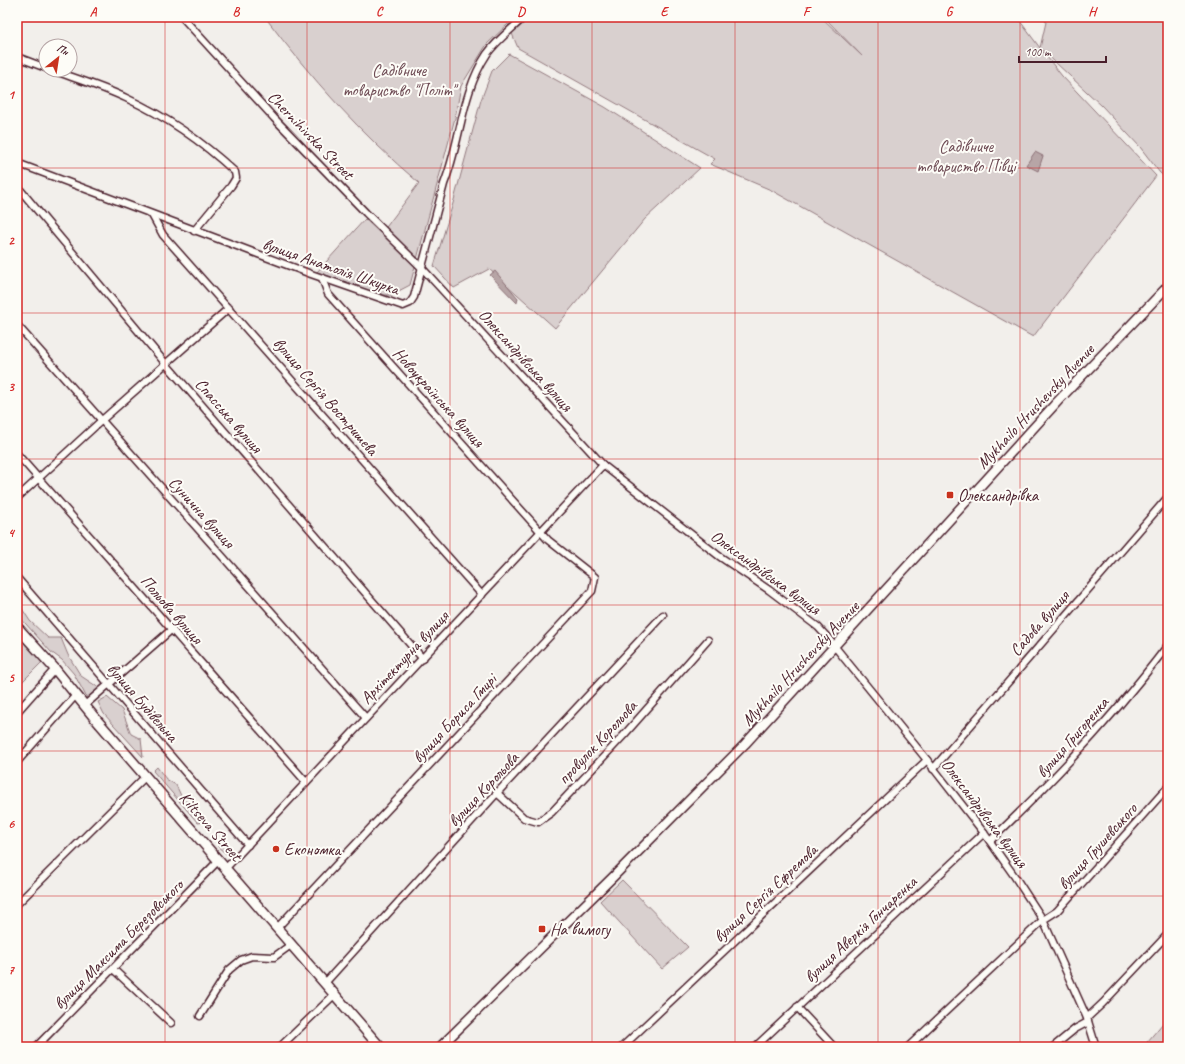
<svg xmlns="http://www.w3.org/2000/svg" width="1185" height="1064" font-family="Caveat,sans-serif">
<rect width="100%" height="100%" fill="#f2efeb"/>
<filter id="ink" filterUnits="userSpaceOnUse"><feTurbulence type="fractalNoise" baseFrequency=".025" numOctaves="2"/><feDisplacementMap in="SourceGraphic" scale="8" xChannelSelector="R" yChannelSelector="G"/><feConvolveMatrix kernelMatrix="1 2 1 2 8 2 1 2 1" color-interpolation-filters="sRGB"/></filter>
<g filter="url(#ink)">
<g fill="#d9d0cf" stroke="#92787d">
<path d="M265,17H821L862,56L824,17H1017L1040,48L1046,22L1042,17H1168V179L1160,173L1140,147L1102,106L1040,48L1062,76L1156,176L1033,337L771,190L710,164L715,159L518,48L508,24L487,44L461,86L455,118L410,285L391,295H380L317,272L365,219L381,234L419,183C361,134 311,78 265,17Z"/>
<polygon points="509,54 605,107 700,168 645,219 555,328 489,269 454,288 434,266 454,200 481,100 492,71"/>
<polygon points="17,601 30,621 48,638 61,638 68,655 81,676 99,688 87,698 74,674 62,660 51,652 17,614"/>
<polygon points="17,632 45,659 17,687"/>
<polygon points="107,697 122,710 131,734 141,739 143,757 104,714 98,702"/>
<polygon points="157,767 166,779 176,785 183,800 191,804 195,813 205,822 198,823 153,771"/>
<polygon points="225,841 231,851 229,856 218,847 219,844"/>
<polygon points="622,880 688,947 662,969 600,901"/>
<polygon points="1168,1017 1168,1042 1164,1047 1143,1047"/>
</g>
<g fill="#b7a5a6" stroke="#8b6f75">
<polygon points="1035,152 1043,156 1038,171 1026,165"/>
<polygon points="495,271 518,298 517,303 490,275"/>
</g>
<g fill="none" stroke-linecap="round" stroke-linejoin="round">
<defs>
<g id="minor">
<polyline points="182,17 274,118 366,213 422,268 603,465 719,556 769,590 818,627 827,637 927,760 984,833 1015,877 1043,920 1087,1018 1096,1047"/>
<polyline points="17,57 46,68"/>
<path d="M52,70C77,79 103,87 126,98C165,116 204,143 235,172L236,178L231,186L194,231"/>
<path d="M17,163L311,274L403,306L410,303L414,297L444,184C461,141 461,93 487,54C497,40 512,29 524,17"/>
<polyline points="17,186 166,364 423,659"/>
<polyline points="152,215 163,235 187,262 482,595"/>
<polyline points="17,325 366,718"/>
<polyline points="17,454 306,782"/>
<polyline points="17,498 102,420 229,308"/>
<polyline points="17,578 248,845"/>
<polyline points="85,705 171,630"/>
<polyline points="17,712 55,669"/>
<polyline points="17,762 76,695"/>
<polyline points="933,769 1168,497"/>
<polyline points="497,793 524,818 538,822 552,812 624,735 708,640"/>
<path d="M990,841C1054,780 1115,715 1168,645"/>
<polyline points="226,868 603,465"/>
<polyline points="17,904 146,776"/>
<polyline points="278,927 592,591 595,577 548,540 328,294 322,278"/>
<polyline points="113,969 171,1023"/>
<polyline points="325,983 497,793 663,615"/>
<polyline points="797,1007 834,1047"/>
<polyline points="200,1016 229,970 241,960 252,956 274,957 292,944"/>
<polyline points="1087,1018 1103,1003 1168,934"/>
<polyline points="36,1047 219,860"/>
<polyline points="280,1047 335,994"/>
<polyline points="622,1047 927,760"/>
<polyline points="755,1047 984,833"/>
<polyline points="908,1047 1043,920 1057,911 1168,787"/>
<polyline points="1053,1047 1075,1029 1088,1022"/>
</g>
<polyline id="tertiary" points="440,1047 613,877 745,744 1058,401 1168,286"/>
<polyline id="secondary" points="17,627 55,669 94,717 380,1047"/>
</defs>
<use href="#minor" stroke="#4a1f2b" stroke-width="9"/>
<use href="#tertiary" stroke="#4a1f2b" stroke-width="11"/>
<use href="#secondary" stroke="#4a1f2b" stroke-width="12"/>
<use href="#minor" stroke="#fdfcf7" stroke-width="6"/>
<use href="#tertiary" stroke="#fdfcf7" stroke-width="8"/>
<use href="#secondary" stroke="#fdfcf7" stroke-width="9"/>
</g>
</g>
<path fill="none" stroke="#d62828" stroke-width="1" stroke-opacity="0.55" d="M165,17V1047M307,17V1047M450,17V1047M592,17V1047M735,17V1047M878,17V1047M1020,17V1047M17,168H1168M17,313H1168M17,459H1168M17,605H1168M17,751H1168M17,896H1168"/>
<g fill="#c8321e" stroke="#fdfcf7" stroke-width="1.5">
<rect x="946" y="491" width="8" height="8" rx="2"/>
<circle cx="276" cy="849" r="4"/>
<rect x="538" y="925" width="8" height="8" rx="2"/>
</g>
<g text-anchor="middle" stroke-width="4" stroke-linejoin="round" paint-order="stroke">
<g font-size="17" fill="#6e4b54" stroke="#fdfcf7">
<text x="399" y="76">Садівниче<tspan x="399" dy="20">товариство "Політ"</tspan></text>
<text x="966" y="152">Садівниче<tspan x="966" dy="20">товариство Півці</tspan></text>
</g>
<g font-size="17" fill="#4a1f2b" stroke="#fdfcf7">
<text transform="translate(311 135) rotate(46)" y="6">Chernihivska Street</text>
<text transform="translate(331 266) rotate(19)" y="6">вулиця Анатолія Шкурка</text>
<text transform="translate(526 360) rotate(48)" y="6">Олександрівська вулиця</text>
<text transform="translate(326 396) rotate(49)" y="6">вулиця Сергія Востришева</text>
<text transform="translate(439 397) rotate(48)" y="6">Новоукраїнська вулиця</text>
<text transform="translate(1035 406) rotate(-47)" y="6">Mykhailo Hrushevsky Avenue</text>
<text transform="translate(229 415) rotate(49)" y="6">Спасська вулиця</text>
<text transform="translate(202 512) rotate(48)" y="6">Сунична вулиця</text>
<text transform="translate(766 572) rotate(36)" y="6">Олександрівська вулиця</text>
<text transform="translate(172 609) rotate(49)" y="6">Польова вулиця</text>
<text transform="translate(1039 623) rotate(-49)" y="6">Садова вулиця</text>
<text transform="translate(404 657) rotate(-47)" y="6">Архітектурна вулиця</text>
<text transform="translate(800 663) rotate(-47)" y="6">Mykhailo Hrushevsky Avenue</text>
<text transform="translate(143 702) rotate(49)" y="6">вулиця Будівельна</text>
<text transform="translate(454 718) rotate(-47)" y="6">вулиця Бориса Гмирі</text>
<text transform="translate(1072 737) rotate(-49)" y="6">вулиця Григоренка</text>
<text transform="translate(597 742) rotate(-47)" y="6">провулок Корольова</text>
<text transform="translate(483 789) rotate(-47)" y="6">вулиця Корольова</text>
<text transform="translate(985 813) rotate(53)" y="6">Олександрівська вулиця</text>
<text transform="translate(211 826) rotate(49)" y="6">Kiltseva Street</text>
<text transform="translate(1097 846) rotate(-48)" y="6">вулиця Грушевського</text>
<text transform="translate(765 893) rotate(-43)" y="6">вулиця Сергія Єфремова</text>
<text transform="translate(860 929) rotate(-43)" y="6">вулиця Аверкія Гончаренка</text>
<text transform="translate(118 944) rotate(-45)" y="6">вулиця Максима Березовського</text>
</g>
<g font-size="17" fill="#4a1f2b" stroke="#fdfcf7" text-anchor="start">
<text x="958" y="501">Олександрівка</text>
<text x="284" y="855">Економка</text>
<text x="550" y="935">На вимогу</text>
</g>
</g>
<rect width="1185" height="1064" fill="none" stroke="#fdfcf7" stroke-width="44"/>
<g transform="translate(58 58) rotate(30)"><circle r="19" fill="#fdfcf7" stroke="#b5a4a5"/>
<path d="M0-3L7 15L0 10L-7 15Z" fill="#c8321e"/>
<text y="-6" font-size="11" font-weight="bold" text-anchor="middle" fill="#4a1f2b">Пн</text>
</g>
<path d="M1019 56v6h87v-6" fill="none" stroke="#4a1f2b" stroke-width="2"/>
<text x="1025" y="56" font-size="12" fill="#4a1f2b" stroke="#fdfcf7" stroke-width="3" paint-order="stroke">100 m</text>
<rect x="22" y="22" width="1141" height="1020" fill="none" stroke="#d62828" stroke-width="1.5"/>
<g font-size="13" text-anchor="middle" font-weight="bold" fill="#d62828">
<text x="93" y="16">A</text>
<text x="236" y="16">B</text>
<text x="379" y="16">C</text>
<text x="521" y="16">D</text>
<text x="664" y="16">E</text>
<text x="806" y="16">F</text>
<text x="949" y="16">G</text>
<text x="1092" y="16">H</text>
<text x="11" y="99">1</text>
<text x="11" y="245">2</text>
<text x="11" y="391">3</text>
<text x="11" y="537">4</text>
<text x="11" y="682">5</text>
<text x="11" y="828">6</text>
<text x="11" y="974">7</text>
</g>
</svg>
